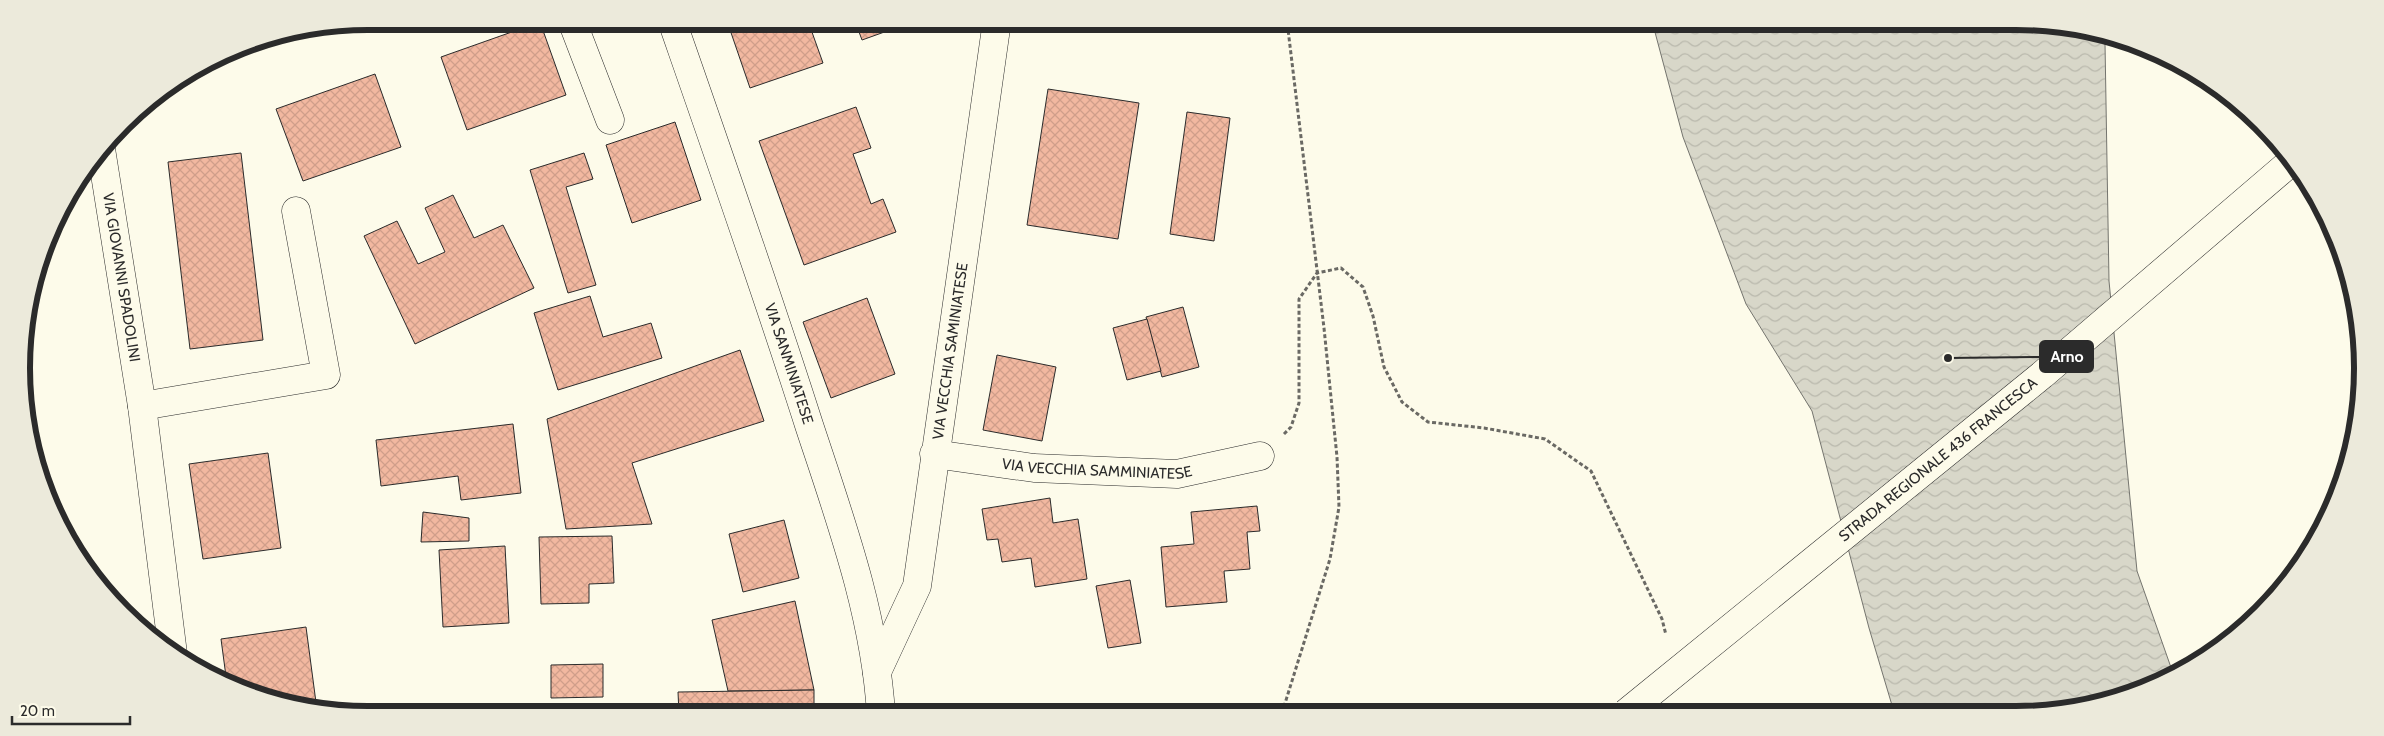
<svg xmlns="http://www.w3.org/2000/svg" width="2384" height="736" font-family="Cabin,sans-serif">
<defs>
<pattern id="water-waves" width="16" height="10" patternUnits="userSpaceOnUse" patternTransform="scale(1.25)"><rect width="16" height="10" fill="#d8d7c9"/><path d="M0 5q4-4 8 0t8 0" fill="none" stroke="#bab9ad"/></pattern>
<pattern id="building-cross-hatch" width="8" height="8" patternUnits="userSpaceOnUse" patternTransform="scale(1.25)"><rect width="8" height="8" fill="#f2b8a0"/><path d="M0 0l8 8M0 8l8-8" fill="none" stroke="#d09e8a"/></pattern>
</defs>
<rect width="100%" height="100%" fill="#fdfbea"/>
<polygon fill="url(#water-waves)" stroke="#74746e" points="1652,21 2016,21 2084,28 2103,34 2105,43 2109,281 2137,571 2174,676 2062,712 1894,712 1869,628 1812,411 1746,304 1683,137"/>
<g fill="url(#building-cross-hatch)" stroke="#2b2b2b">
<polygon points="727,21 808,21 823,63 750,88"/>
<polygon points="855,21 886,21 890,30 862,40"/>
<polygon points="540,22 566,95 467,130 441,57"/>
<polygon points="375,74 401,147 303,181 276,109"/>
<polygon points="1048,89 1139,103 1118,239 1027,225"/>
<polygon points="856,107 871,148 853,154 871,204 883,199 896,232 804,265 759,141"/>
<polygon points="1187,112 1230,118 1214,241 1170,234"/>
<polygon points="675,122 701,200 632,223 606,145"/>
<polygon points="241,153 263,340 190,349 168,162"/>
<polygon points="584,153 593,179 566,187 596,285 568,293 530,170"/>
<polygon points="453,195 474,238 503,225 534,288 415,344 364,236 397,221 418,264 445,252 425,208"/>
<polygon points="590,296 603,337 651,323 662,358 558,390 534,313"/>
<polygon points="867,298 895,374 831,398 803,322"/>
<polygon points="1183,307 1199,367 1162,377 1146,317"/>
<polygon points="1147,319 1161,371 1127,380 1113,328"/>
<polygon points="740,350 764,421 632,463 652,524 566,529 547,419"/>
<polygon points="997,355 1056,367 1042,441 983,430"/>
<polygon points="513,424 521,493 461,500 458,476 381,486 376,440"/>
<polygon points="268,453 281,548 203,559 189,464"/>
<polygon points="1050,498 1053,523 1078,519 1087,579 1035,587 1031,558 1002,562 998,539 987,540 982,509"/>
<polygon points="1257,506 1260,531 1247,532 1250,569 1224,571 1227,602 1166,607 1161,547 1194,544 1191,512"/>
<polygon points="423,512 469,518 469,541 421,542"/>
<polygon points="784,520 799,578 743,592 729,534"/>
<polygon points="612,536 614,583 589,584 589,603 541,604 539,537"/>
<polygon points="505,546 509,623 443,627 439,550"/>
<polygon points="1130,580 1141,643 1108,648 1096,586"/>
<polygon points="795,601 814,690 728,691 712,620"/>
<polygon points="306,627 317,710 300,708 227,684 221,639"/>
<polygon points="603,664 603,697 551,698 551,665"/>
<polygon points="814,690 814,714 679,714 678,692"/>
</g>
<g fill="none" stroke-linecap="round" stroke-linejoin="round">
<defs>
<g id="minor">
<polyline points="572,21 610,120"/>
<path id="s1" d="M672,21C719,156 766,290 809,425C840,519 875,614 881,714"/>
<path id="s2" d="M101,149L142,406L173,654"/>
<polyline points="142,406 326,375 296,211"/>
<path id="s3" d="M934,454L1034,468L1177,474L1260,456"/>
<path id="s4" d="M877,672L917,586L997,21"/>
</g>
</defs>
<use href="#minor" stroke="#2b2b2b" stroke-width="29"/>
<g stroke="#6a6964" stroke-width="3" stroke-dasharray="4 2.5" stroke-linecap="butt">
<polyline points="1284,434 1291,427 1299,403 1299,299 1317,273 1341,268 1363,287 1373,316 1384,367 1402,402 1428,422 1484,428 1545,439 1591,471 1662,619 1666,635"/>
<polyline points="1282,713 1330,559 1339,507 1337,457 1324,328 1287,21"/>
</g>
<use href="#minor" stroke="#fdfbea" stroke-width="28"/>
<defs>
<g id="major-bridge">
<path id="s5" d="M1626,713L2042,375L2292,161"/>
</g>
</defs>
<use href="#major-bridge" stroke="#2b2b2b" stroke-width="29" stroke-linecap="butt"/>
<use href="#major-bridge" stroke="#fdfbea" stroke-width="28"/>
</g>
<g text-anchor="middle" stroke-width="4" stroke-linejoin="round" paint-order="stroke">
<g font-size="15" fill="#2b2b2b" stroke="#fdfbea">
<text dy="5" stroke="none"><textPath href="#s2" startOffset="130">VIA GIOVANNI SPADOLINI</textPath></text>
<text dy="5" stroke="none"><textPath href="#s4" startOffset="332">VIA VECCHIA SAMINIATESE</textPath></text>
<text dy="5" stroke="none"><textPath href="#s1" startOffset="362">VIA SANMINIATESE</textPath></text>
<text dy="5" stroke="none"><textPath href="#s5" startOffset="402">STRADA REGIONALE 436 FRANCESCA</textPath></text>
<text dy="5" stroke="none"><textPath href="#s3" startOffset="164">VIA VECCHIA SAMMINIATESE</textPath></text>
</g>
</g>
<path d="M0 0H2384V736H0ZM368 30H2016A338 338 0 0 1 2354 368V368A338 338 0 0 1 2016 706H368A338 338 0 0 1 30 368V368A338 338 0 0 1 368 30Z" fill="#eceadb" fill-rule="evenodd"/>
<path fill="none" stroke="#2b2b2b" stroke-width="6" d="M368 30H2016A338 338 0 0 1 2354 368V368A338 338 0 0 1 2016 706H368A338 338 0 0 1 30 368V368A338 338 0 0 1 368 30Z"/>
<path fill="none" stroke="#2b2b2b" stroke-width="2" d="M1948 358L2040 357"/>
<circle fill="#2b2b2b" stroke="#fdfbea" stroke-width="2" cx="1948" cy="358" r="5"/>
<rect fill="#2b2b2b" stroke="#2b2b2b" stroke-width="2" x="2040" y="341" width="53" height="31" rx="5"/>
<g font-size="16" text-anchor="middle" font-weight="bold" fill="#fff">
<text x="2067" y="362">Arno</text>
</g>
<path d="M12 716v8h118v-8" fill="none" stroke="#2b2b2b" stroke-width="2.5"/>
<text x="20" y="716" font-size="15" fill="#2b2b2b" stroke="#fdfbea" stroke-width="4" paint-order="stroke">20 m</text>
</svg>
